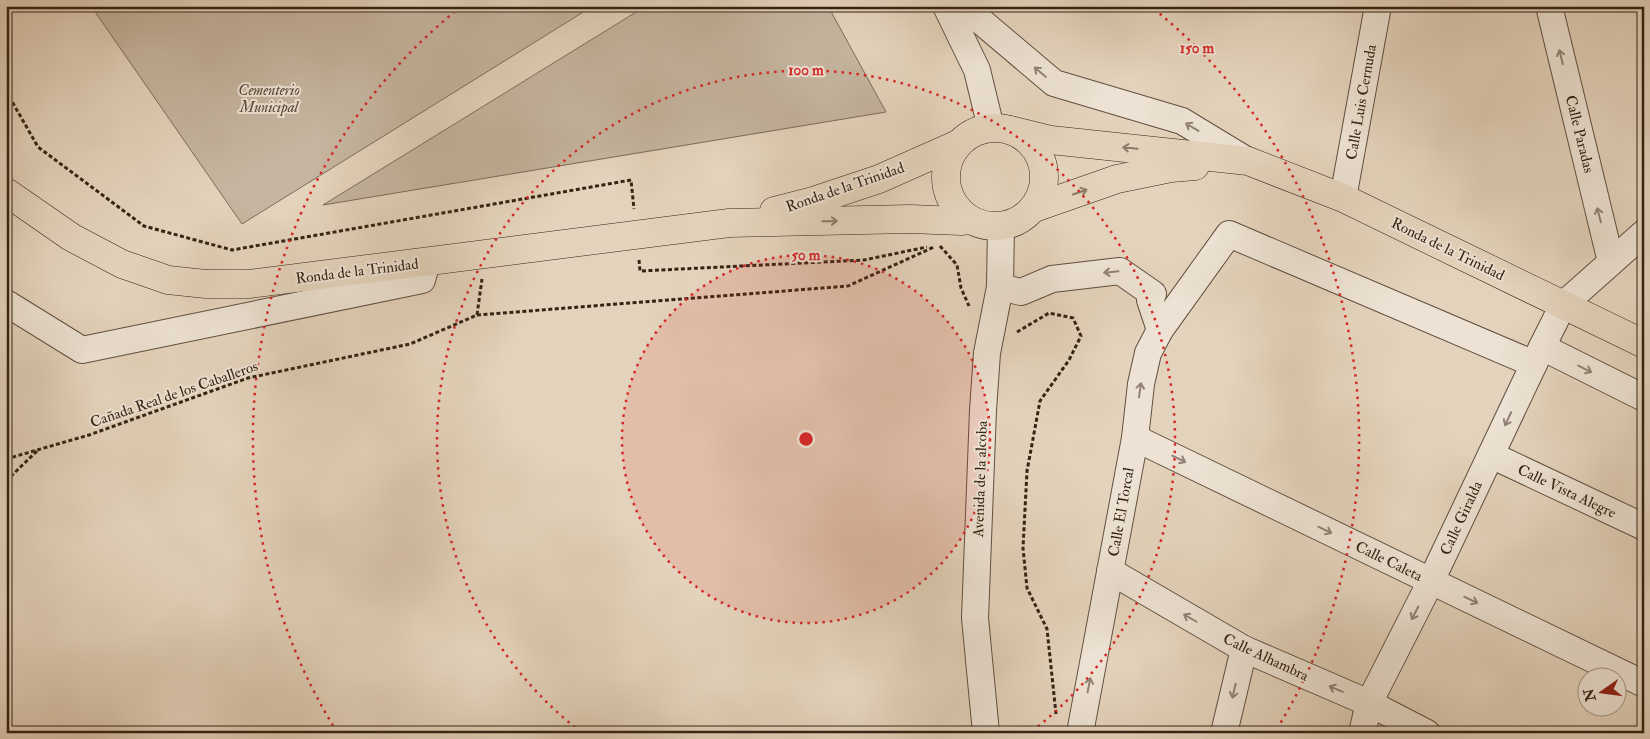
<svg xmlns="http://www.w3.org/2000/svg" width="1650" height="739" font-family="'IM FELL Double Pica',serif">
<rect width="100%" height="100%" fill="#e4d3bc"/>
<filter id="stains"><feTurbulence type="fractalNoise" baseFrequency=".004" numOctaves="4"/><feColorMatrix values="0 0 0 0 .2 0 0 0 0 .09 0 0 0 0 .02 0 0 0 .5 -.17"/></filter>
<radialGradient id="worn" r=".72"><stop offset=".6" stop-color="#630" stop-opacity="0"/><stop offset="1" stop-color="#630" stop-opacity=".3"/></radialGradient>
<g fill="#c6b5a0" stroke="#7d6c5a">
<polygon points="91,6 593,6 242,224"/>
<polygon points="646,6 828,6 886,112 323,205"/>
</g>
<g fill="none" stroke-linecap="round" stroke-linejoin="round">
<defs>
<g id="minor">
<polyline points="946,6 977,70 991,128"/>
<polyline points="963,6 1054,83 1182,121 1248,161"/>
<polyline points="1549,6 1611,262"/>
<polyline points="1343,198 1378,6"/>
<polyline points="1000,287 1021,292 1052,279 1120,271 1153,294 1150,300 1160,330 1148,353 1141,384 1135,438 1080,733"/>
<polyline points="6,303 82,350 422,280 427,262"/>
<polyline points="1160,330 1229,234 1534,364"/>
<polyline points="1542,347 1644,398"/>
<polyline points="1135,438 1644,684"/>
<polyline points="1491,455 1644,527"/>
<polyline points="1110,571 1244,649 1369,703 1427,733"/>
<polyline points="986,733 975,618 983,410 987,353 1000,287 1001,226"/>
<polyline points="1224,733 1244,649"/>
<polyline points="1362,733 1369,703 1431,581 1542,347 1563,305 1644,233"/>
</g>
<g id="major">
<circle cx="995" cy="177" r="49"/>
<polyline points="1010,130 1051,140 1248,161 1343,198 1644,344"/>
<polyline points="6,192 71,237 122,264 168,280 206,284 249,284 729,223 910,219 961,221 969,220"/>
<polyline points="1034,208 1117,179 1171,168 1195,166"/>
<polyline points="774,211 813,201 879,179 958,144"/>
</g>
</defs>
<use href="#minor" stroke="#604f3f" stroke-width="28"/>
<use href="#major" stroke="#342315" stroke-width="29"/>
<g stroke="#342315" stroke-width="3" stroke-dasharray="4 2.5" stroke-linecap="butt">
<polyline points="6,91 38,147 144,226 232,250 631,180 634,209"/>
<polyline points="940,246 957,265 961,288 969,306"/>
<polyline points="639,260 640,271 864,260 927,247"/>
<polyline points="477,315 848,286 934,247"/>
<polyline points="1017,332 1049,313 1073,318 1081,336 1069,360 1040,401 1027,471 1023,548 1027,588 1047,629 1056,714"/>
<polyline points="6,459 89,435 248,378 410,344 477,315 482,279"/>
<polyline points="6,481 38,450"/>
</g>
<use href="#minor" stroke="#ede2d3" stroke-width="26"/>
<use href="#major" stroke="#e4d3bc" stroke-width="28"/>
</g>
<defs><path id="oneway-shaft" d="M-6 0H5M1.5-3L5.5 0L1.5 3" fill="none" stroke-width="1.6" stroke-linecap="round" stroke-linejoin="round" transform="scale(1.25)"/></defs>
<g stroke="#908274">
<use href="#oneway-shaft" transform="translate(1561 57) rotate(-104)"/>
<use href="#oneway-shaft" transform="translate(1040 72) rotate(-140)"/>
<use href="#oneway-shaft" transform="translate(1192 127) rotate(-149)"/>
<use href="#oneway-shaft" transform="translate(1599 215) rotate(-104)"/>
<use href="#oneway-shaft" transform="translate(1111 272) rotate(174)"/>
<use href="#oneway-shaft" transform="translate(1585 369) rotate(27)"/>
<use href="#oneway-shaft" transform="translate(1140 390) rotate(-82)"/>
<use href="#oneway-shaft" transform="translate(1508 419) rotate(115)"/>
<use href="#oneway-shaft" transform="translate(1179 459) rotate(26)"/>
<use href="#oneway-shaft" transform="translate(1325 530) rotate(26)"/>
<use href="#oneway-shaft" transform="translate(1471 600) rotate(26)"/>
<use href="#oneway-shaft" transform="translate(1415 613) rotate(117)"/>
<use href="#oneway-shaft" transform="translate(1190 618) rotate(-150)"/>
<use href="#oneway-shaft" transform="translate(1089 685) rotate(-79)"/>
<use href="#oneway-shaft" transform="translate(1336 689) rotate(-157)"/>
<use href="#oneway-shaft" transform="translate(1234 691) rotate(103)"/>
</g>
<g stroke="#8c7b68">
<use href="#oneway-shaft" transform="translate(1130 148) rotate(-174)"/>
<use href="#oneway-shaft" transform="translate(1080 192) rotate(-19)"/>
<use href="#oneway-shaft" transform="translate(830 221) rotate(-1)"/>
</g>
<circle cx="806" cy="439" r="184" fill="#d62828" fill-opacity=".12"/>
<g fill="none" stroke="#d62828" stroke-width="2.5" stroke-dasharray="2.5 5">
<circle cx="806" cy="439" r="184"/>
<path d="M581 732A369 369 0 1 1 1031 732"/>
<path d="M337 732A553 553 0 0 1 458 9M1154 9A553 553 0 0 1 1275 732"/>
</g>
<g text-anchor="middle" stroke-width="4" stroke-linejoin="round" paint-order="stroke">
<g font-size="15" font-style="italic" fill="#584838" stroke="#ede2d3">
<text x="269" y="95">Cementerio<tspan x="269" dy="17">Municipal</tspan></text>
</g>
<g font-size="15" fill="#342315" stroke="#ede2d3">
<text transform="translate(1361 102) rotate(-80)" y="5">Calle Luis Cernuda</text>
<text transform="translate(1580 134) rotate(76)" y="5">Calle Paradas</text>
<text transform="translate(845 187) rotate(-19)" y="5">Ronda de la Trinidad</text>
<text transform="translate(1448 249) rotate(26)" y="5">Ronda de la Trinidad</text>
<text transform="translate(357 271) rotate(-7)" y="5">Ronda de la Trinidad</text>
<text transform="translate(174 394) rotate(-19)" y="5">Cañada Real de los Caballeros</text>
<text transform="translate(980 479) rotate(-88)" y="5">Avenida de la alcoba</text>
<text transform="translate(1567 491) rotate(25)" y="5">Calle Vista Alegre</text>
<text transform="translate(1121 512) rotate(-80)" y="5">Calle El Torcal</text>
<text transform="translate(1461 518) rotate(-65)" y="5">Calle Giralda</text>
<text transform="translate(1389 561) rotate(26)" y="5">Calle Caleta</text>
<text transform="translate(1266 657) rotate(25)" y="5">Calle Alhambra</text>
</g>
</g>
<circle cx="806" cy="439" r="8" fill="#d62828" stroke="#ede2d3" stroke-width="2.5"/>
<g font-size="15" text-anchor="middle" font-weight="bold" fill="#d62828" stroke="#ede2d3" stroke-width="4" stroke-linejoin="round" paint-order="stroke">
<text x="1197" y="53">150 m</text>
<text x="806" y="75">100 m</text>
<text x="806" y="260">50 m</text>
</g>
<rect width="1650" height="739" fill="none" stroke="#e4d3bc" stroke-width="25"/>
<rect x="8" y="8" width="1635" height="724" fill="none" stroke="#342315" stroke-width="2.5"/>
<rect x="12" y="12" width="1625" height="714" fill="none" stroke="#342315"/>
<g transform="translate(1602 692) rotate(256)"><circle r="24" fill="#ede2d3" stroke="#a39687"/>
<path d="M0-4L9 19L0 12L-9 19Z" fill="#8f2418"/>
<text y="-8" font-size="14" font-weight="bold" text-anchor="middle" fill="#342315">N</text>
</g>
<rect width="100%" height="100%" filter="url(#stains)"/>
<rect width="100%" height="100%" fill="url(#worn)"/>
</svg>
